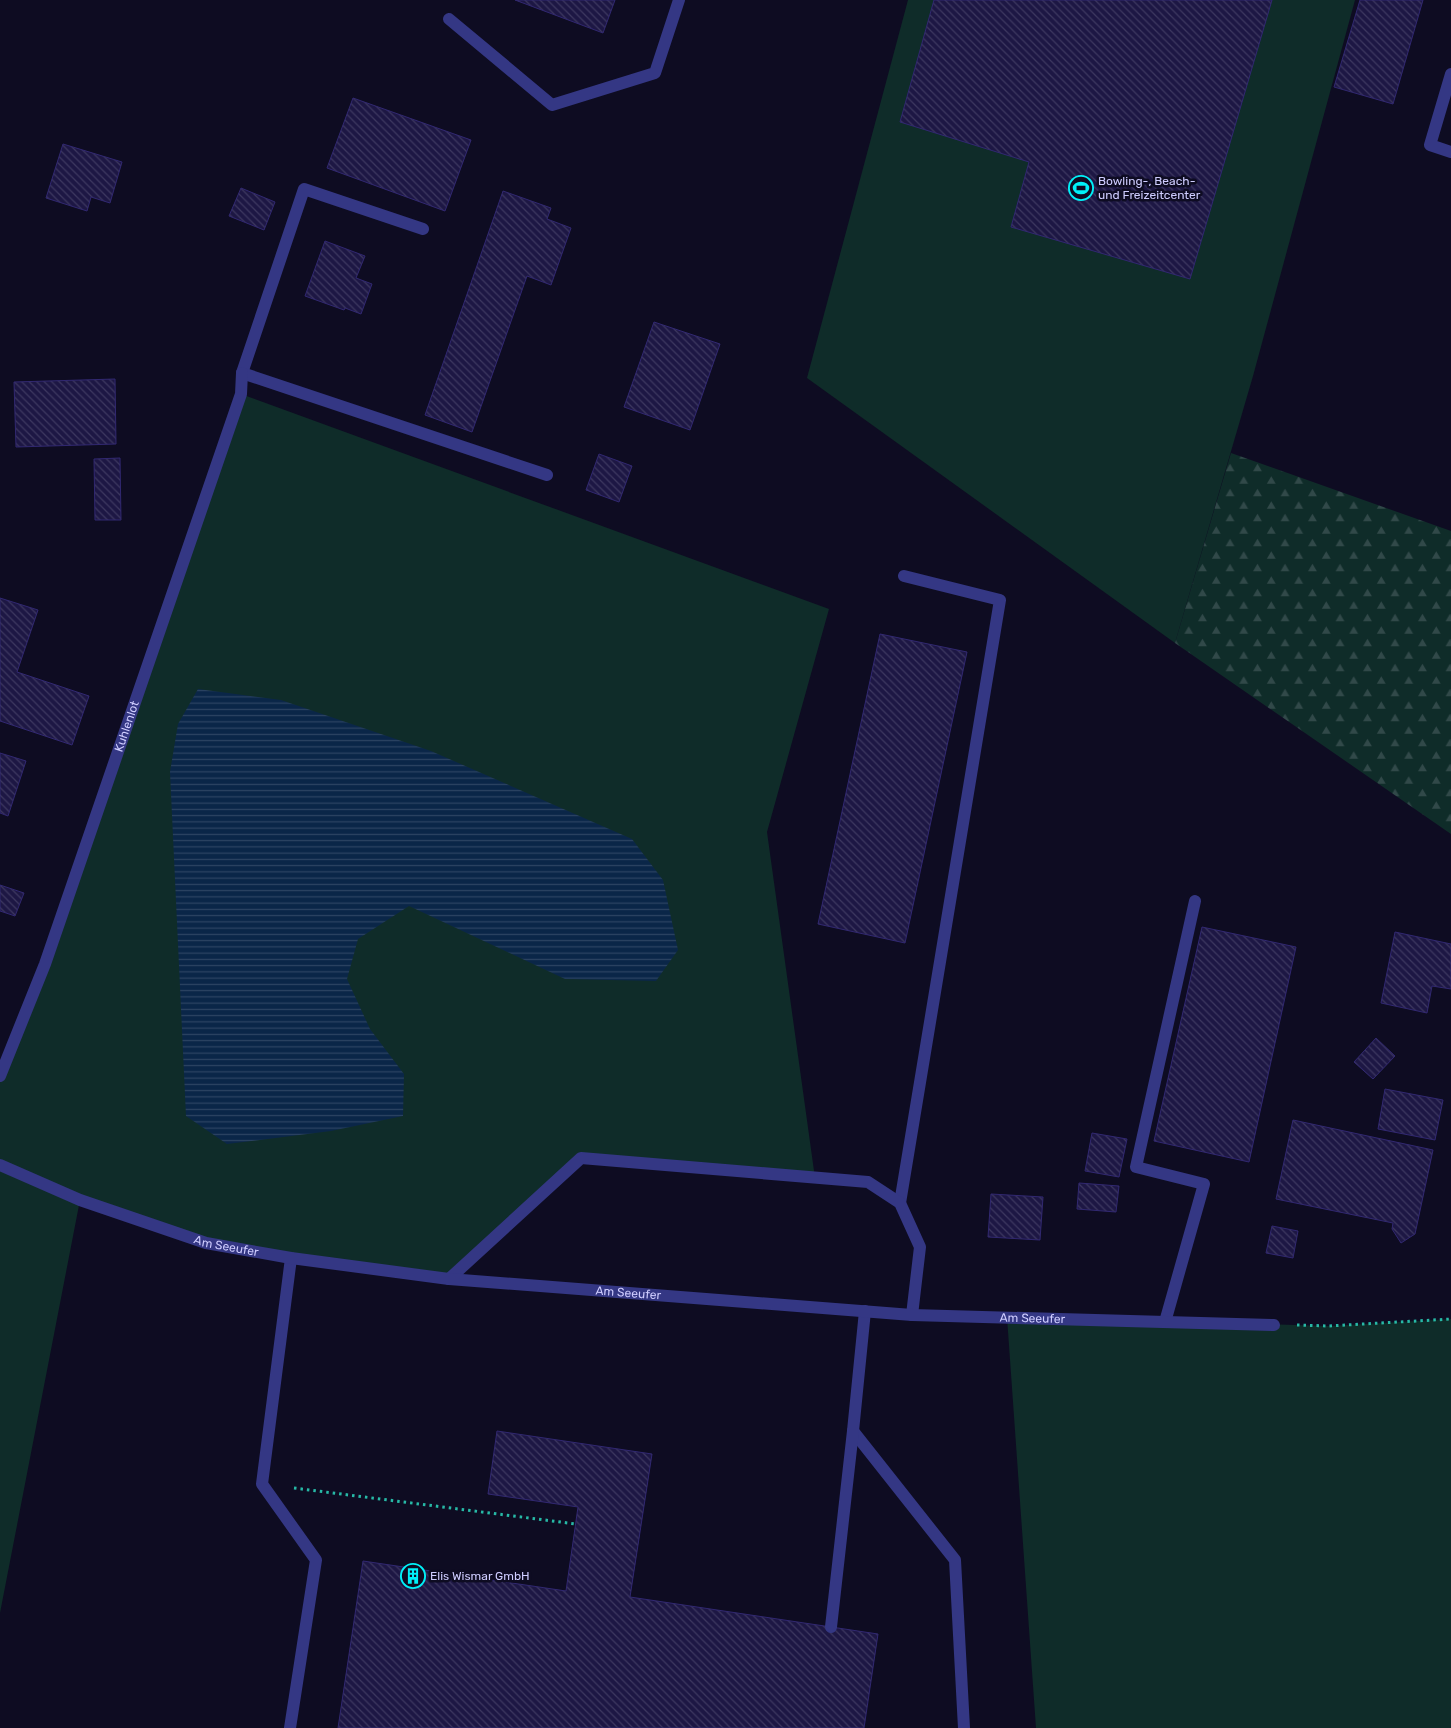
<svg xmlns="http://www.w3.org/2000/svg" width="1451" height="1728" font-family="Rubik,sans-serif">
<defs>
<pattern id="forest-firs" width="22" height="20" patternUnits="userSpaceOnUse" patternTransform="scale(1.25)"><rect width="22" height="20" fill="#0f2c29"/><path d="M5 1l3.5 6h-7zM16 11l3.5 6h-7z" fill="#314949"/></pattern>
<pattern id="water-rules" width="6" height="5" patternUnits="userSpaceOnUse" patternTransform="scale(1.25)"><rect width="6" height="5" fill="#0a2648"/><path d="M0 2.5h6" fill="none" stroke="#2d4463"/></pattern>
<pattern id="building-back-hatch" width="6" height="6" patternUnits="userSpaceOnUse" patternTransform="scale(1.25)"><rect width="6" height="6" fill="#1d1744"/><path d="M-1 5l2 2M0 0l6 6M5-1l2 2" fill="none" stroke="#3d3860"/></pattern>
</defs>
<rect width="100%" height="100%" fill="#0e0c22"/>
<g fill="#0f2c29">
<polygon points="908,0 1355,0 1253,376 1175,643 807,378"/>
<polygon points="241,394 829,609 767,832 815,1178 581,1158 449,1279 206,1243 80,1200 0,1613 0,1076"/>
<polygon points="1007,1317 1329,1326 1451,1319 1451,1728 1036,1728"/>
</g>
<polygon fill="url(#forest-firs)" points="1231,453 1451,531 1451,834 1175,643"/>
<polygon fill="url(#water-rules)" points="198,689 281,700 431,751 632,839 663,880 678,950 656,981 565,979 409,906 358,939 347,979 370,1029 404,1074 403,1116 331,1131 227,1144 186,1116 170,772 178,724"/>
<g fill="url(#building-back-hatch)" stroke="#312871">
<polygon points="515,0 615,0 603,33"/>
<polygon points="934,0 1272,0 1190,279 1011,227 1029,162 900,122"/>
<polygon points="1360,0 1423,0 1393,104 1334,87"/>
<polygon points="353,98 471,140 445,211 327,168"/>
<polygon points="63,144 122,162 110,203 91,197 87,211 46,198"/>
<polygon points="241,188 275,202 264,230 229,216"/>
<polygon points="503,191 551,208 547,219 571,228 551,285 527,276 472,432 425,415"/>
<polygon points="325,241 365,256 356,278 372,284 361,314 345,308 344,310 305,296"/>
<polygon points="654,322 720,344 690,430 624,407"/>
<polygon points="115,379 116,444 16,447 14,382"/>
<polygon points="599,454 632,466 619,502 586,490"/>
<polygon points="120,458 121,520 95,520 94,459"/>
<polygon points="0,598 38,610 17,672 89,696 72,745 0,721"/>
<polygon points="880,634 967,652 905,943 818,924"/>
<polygon points="0,753 26,761 8,816 0,813"/>
<polygon points="0,885 24,893 15,916 0,911"/>
<polygon points="1202,927 1296,947 1249,1162 1154,1141"/>
<polygon points="1395,932 1451,944 1451,989 1432,986 1427,1013 1381,1003"/>
<polygon points="1376,1038 1395,1056 1373,1079 1354,1062"/>
<polygon points="1385,1089 1443,1100 1435,1140 1378,1129"/>
<polygon points="1293,1120 1433,1150 1415,1234 1401,1243 1392,1229 1393,1223 1276,1199"/>
<polygon points="1092,1133 1127,1139 1119,1177 1085,1171"/>
<polygon points="1079,1183 1119,1186 1116,1212 1077,1209"/>
<polygon points="991,1194 1043,1197 1040,1240 988,1237"/>
<polygon points="1272,1226 1298,1231 1293,1258 1266,1253"/>
<polygon points="497,1431 652,1454 630,1597 878,1634 864,1728 338,1728 363,1561 566,1591 578,1507 488,1494"/>
</g>
<g fill="none" stroke-linecap="round" stroke-linejoin="round">
<g stroke="#27b9a6" stroke-width="3" stroke-dasharray="2.5 4" stroke-linecap="butt">
<polyline points="1297,1325 1329,1326 1451,1319"/>
<polyline points="294,1488 576,1524"/>
</g>
<g stroke="#343784" stroke-width="12">
<polyline points="449,19 552,105 655,73 679,0"/>
<polyline points="1451,74 1430,145 1451,152"/>
<polyline points="423,229 304,189 242,373 547,475"/>
<polyline points="900,1203 1000,600 904,576"/>
<polyline points="449,1279 581,1158 868,1182 900,1203 920,1247 912,1315"/>
<polyline points="1165,1322 1204,1184 1136,1167 1195,901"/>
<polyline points="853,1431 955,1560 964,1728"/>
<polyline points="831,1627 853,1431 865,1311"/>
<polyline points="290,1728 316,1560 262,1484 291,1258"/>
</g>
<g stroke="#343784" stroke-width="12">
<path id="s1" d="M0,1076L45,964L241,394L242,373"/>
<path id="s2" d="M0,1165L80,1200L206,1243L291,1258L449,1279L912,1315L1274,1325"/>
</g>
</g>
<defs>
<symbol id="stadium-ring" viewBox="-11 -11 22 22"><circle r="9.5" fill="#0e0c22" stroke="#00f1f8" stroke-width="1.5"/><path d="M0-5a6.5 5 0 1 0 0 10a6.5 5 0 1 0 0-10ZM-3.5-1.8h7v3.6h-7Z" fill="#00f1f8"/></symbol>
<symbol id="building-ring" viewBox="-11 -11 22 22"><circle r="9.5" fill="#0e0c22" stroke="#00f1f8" stroke-width="1.5"/><path d="M-4-6H4V6H1V3H-1V6H-4ZM-2.5-4.3h1.7v1.8h-1.7ZM.8-4.3h1.7v1.8H.8ZM-2.5-1h1.7V.8h-1.7ZM.8-1h1.7V.8H.8Z" fill="#00f1f8"/></symbol>
</defs>
<g fill-rule="evenodd">
<use href="#stadium-ring" x="1067" y="174" width="28" height="28"/>
<use href="#building-ring" x="399" y="1562" width="28" height="28"/>
</g>
<g text-anchor="middle" stroke-width="5" stroke-linejoin="round" paint-order="stroke">
<g font-size="12" fill="#cfcdff" stroke="#0e0c22" text-anchor="start">
<text x="1098" y="185">Bowling-, Beach-<tspan x="1098" dy="14">und Freizeitcenter</tspan></text>
<text x="430" y="1580">Elis Wismar GmbH</text>
</g>
<g font-size="12" fill="#cfcdff" stroke="#0e0c22">
<text dy="4" stroke="none"><textPath href="#s1" startOffset="372">Kuhlenlot</textPath></text>
<text dy="4" stroke="none"><textPath href="#s2" startOffset="241">Am Seeufer</textPath></text>
<text dy="4" stroke="none"><textPath href="#s2" startOffset="646">Am Seeufer</textPath></text>
<text dy="4" stroke="none"><textPath href="#s2" startOffset="1051">Am Seeufer</textPath></text>
</g>
</g>
</svg>
